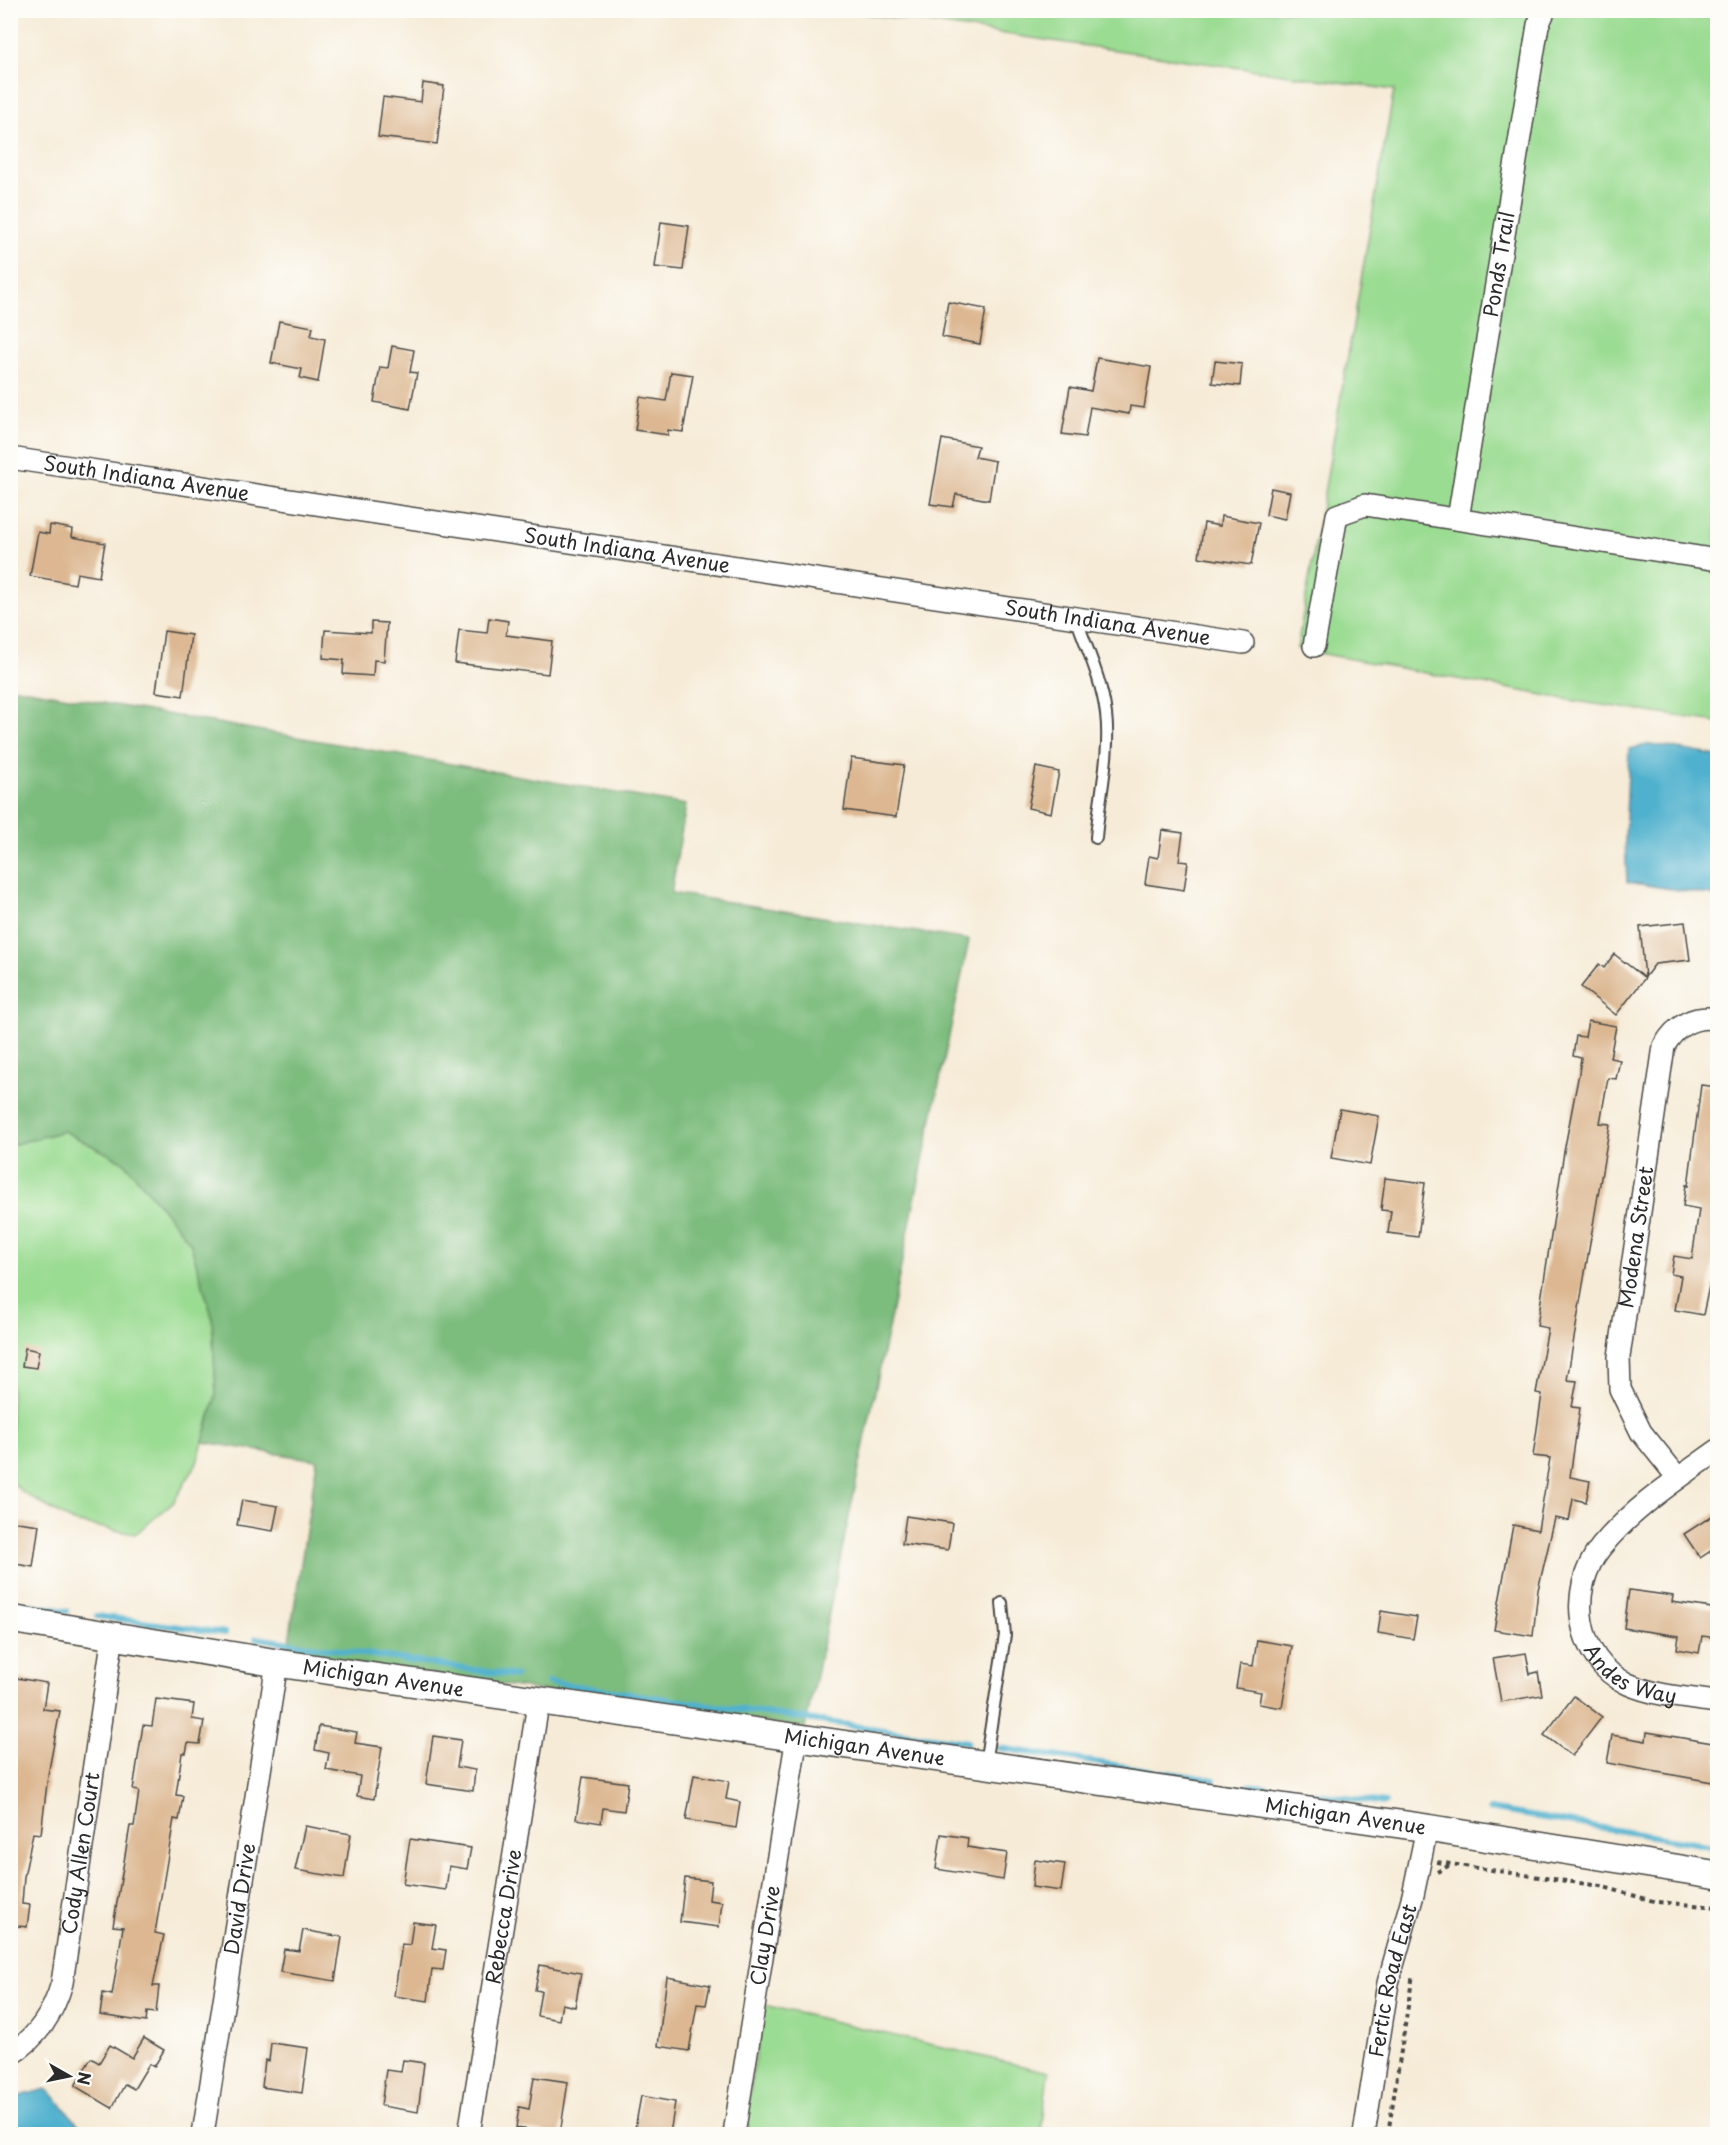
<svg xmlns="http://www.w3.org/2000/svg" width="1728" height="2145" font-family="'Playpen Sans',sans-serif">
<rect width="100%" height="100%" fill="#fdfcf7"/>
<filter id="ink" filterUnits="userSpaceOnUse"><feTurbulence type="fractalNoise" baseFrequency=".0167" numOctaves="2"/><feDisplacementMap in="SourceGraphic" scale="12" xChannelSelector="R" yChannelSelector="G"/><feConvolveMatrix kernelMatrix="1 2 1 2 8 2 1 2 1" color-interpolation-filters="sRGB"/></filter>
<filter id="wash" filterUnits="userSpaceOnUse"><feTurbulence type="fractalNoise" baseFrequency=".008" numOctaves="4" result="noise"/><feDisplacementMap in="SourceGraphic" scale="24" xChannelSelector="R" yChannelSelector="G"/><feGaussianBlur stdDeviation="1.35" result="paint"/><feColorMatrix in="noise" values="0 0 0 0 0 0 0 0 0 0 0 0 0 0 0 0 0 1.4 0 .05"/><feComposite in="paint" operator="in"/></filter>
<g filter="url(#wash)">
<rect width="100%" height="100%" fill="#f6ebd7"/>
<g fill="#9bdc93" stroke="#63845f" stroke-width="1.5">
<polygon points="845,11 1717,11 1717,722 1575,701 1297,649 1394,90"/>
<polygon points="64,1131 124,1162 190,1242 212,1316 216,1395 197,1463 173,1503 135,1534 73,1522 22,1492 11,1481 11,1145"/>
<polygon points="764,2005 1048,2072 1041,2134 743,2134"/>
</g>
<polygon fill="#7cbc7d" stroke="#547454" stroke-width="1.5" points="11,687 686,805 671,893 969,940 805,1728 287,1654 317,1460 203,1442 216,1395 212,1316 190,1242 124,1162 64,1131 11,1145"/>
<g fill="#4fb1ce" stroke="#3d6e7c" stroke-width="1.5">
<polygon points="1651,744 1717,756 1717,896 1627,882 1625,839 1629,749"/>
<polygon points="46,2089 52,2094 87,2134 11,2134 11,2098"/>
</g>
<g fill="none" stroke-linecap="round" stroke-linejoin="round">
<g stroke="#4fb1ce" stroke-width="6">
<polyline points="10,1602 67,1611"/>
<polyline points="97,1616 225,1633"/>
<polyline points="256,1638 516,1676"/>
<polyline points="548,1682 967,1742"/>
<polyline points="1000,1748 1214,1780"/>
<polyline points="1248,1785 1385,1803"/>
<polyline points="1489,1809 1718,1847"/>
</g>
</g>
<g id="blocks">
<g fill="#dcb791">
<polygon points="423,83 444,86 437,144 378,137 383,97 421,102"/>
<polygon points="661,222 689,226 683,270 655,267"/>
<polygon points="948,302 986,309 980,344 942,337"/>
<polygon points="279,321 313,327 311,336 325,339 318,382 300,378 302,369 271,363"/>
<polygon points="392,346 414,350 410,372 417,373 410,409 374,402 380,367 388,368"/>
<polygon points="1097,358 1151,367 1144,408 1130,406 1129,414 1090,407 1085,437 1062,434 1070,387 1091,391"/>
<polygon points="1215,361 1242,364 1240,386 1212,383"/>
<polygon points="671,372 693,375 683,432 668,430 668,435 635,430 640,397 666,401"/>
<polygon points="942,439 978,446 975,457 995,461 989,500 956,494 953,507 930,504"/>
<polygon points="1271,488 1290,492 1285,519 1266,515"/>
<polygon points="1221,516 1259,523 1251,565 1199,557 1204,523 1220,526"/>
<polygon points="50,525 73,529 72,537 105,543 99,577 77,573 75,584 30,576 38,532 49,534"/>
<polygon points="489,618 508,621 506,635 552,641 548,674 455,663 459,630 487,633"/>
<polygon points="371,622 387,623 384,661 374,660 373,676 343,674 344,660 323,658 325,630 371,633"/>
<polygon points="164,631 191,635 183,696 156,692"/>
<polygon points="851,758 904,765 896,817 844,810"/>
<polygon points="1036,767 1059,772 1051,813 1028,808"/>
<polygon points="1162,830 1183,833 1179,861 1188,862 1184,890 1145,884 1149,856 1158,858"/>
<polygon points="1685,922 1690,960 1655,964 1645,977 1640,927"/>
<polygon points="1614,954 1645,978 1616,1015 1581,987 1599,964 1604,968"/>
<polygon points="1588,1021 1616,1026 1610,1058 1620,1060 1616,1079 1608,1078 1600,1123 1610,1124 1567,1380 1577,1381 1572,1407 1580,1408 1570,1477 1590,1481 1586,1502 1573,1499 1569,1521 1555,1518 1538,1590 1533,1636 1494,1630 1513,1525 1538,1530 1550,1458 1533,1456 1542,1394 1536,1393 1548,1328 1537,1326 1564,1152 1579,1073 1581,1058 1573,1056 1576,1036 1585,1037"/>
<polygon points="1701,1085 1718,1087 1718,1243 1703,1315 1675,1310 1681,1276 1671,1274 1674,1256 1692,1259 1699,1209 1683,1206 1686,1185 1688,1186"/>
<polygon points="1340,1109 1379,1116 1370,1165 1331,1158"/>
<polygon points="1385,1178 1425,1183 1418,1237 1388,1233 1391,1211 1381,1210"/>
<polygon points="25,1348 39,1351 36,1368 22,1366"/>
<polygon points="242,1500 278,1506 273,1531 237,1525"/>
<polygon points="1718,1512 1718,1546 1700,1558 1684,1534"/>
<polygon points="906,1516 952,1523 948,1550 902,1544"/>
<polygon points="10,1521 39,1525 33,1567 10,1563"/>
<polygon points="1629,1590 1673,1596 1672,1602 1718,1609 1718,1638 1702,1636 1699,1653 1677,1649 1679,1636 1624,1628"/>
<polygon points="1381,1611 1417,1617 1413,1639 1378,1633"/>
<polygon points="1257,1640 1292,1646 1282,1708 1259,1704 1261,1692 1236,1688 1240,1664 1253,1666"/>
<polygon points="1526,1653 1530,1674 1538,1672 1542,1695 1501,1702 1493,1658"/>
<polygon points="10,1677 47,1683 43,1709 60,1711 48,1775 41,1834 33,1833 24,1877 22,1904 30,1905 27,1927 10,1925 10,1750 14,1726 10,1726"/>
<polygon points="1574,1696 1602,1717 1572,1756 1544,1735"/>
<polygon points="156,1699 194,1704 192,1719 204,1721 200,1744 188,1743 186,1753 182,1753 176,1795 183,1796 179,1820 174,1819 155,1933 164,1935 153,1986 159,1986 156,2013 147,2012 146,2022 100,2015 103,1993 112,1995 123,1927 113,1926 130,1826 134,1826 139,1791 133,1790 143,1725 152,1726"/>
<polygon points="319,1726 357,1732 355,1743 382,1747 374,1799 357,1796 360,1776 326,1770 329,1753 315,1750"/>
<polygon points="1647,1732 1718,1744 1718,1783 1607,1763 1612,1735 1646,1741"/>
<polygon points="433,1736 461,1740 457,1767 475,1770 473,1791 426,1784"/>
<polygon points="694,1775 729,1781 726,1799 740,1802 736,1828 686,1820"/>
<polygon points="583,1777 628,1783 624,1811 603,1808 601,1823 576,1819"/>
<polygon points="305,1826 351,1834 344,1878 295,1870"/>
<polygon points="941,1834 968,1838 967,1847 1007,1853 1003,1880 936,1869"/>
<polygon points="410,1839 471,1848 467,1869 449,1866 446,1890 403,1884"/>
<polygon points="1035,1860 1065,1864 1061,1891 1032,1887"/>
<polygon points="685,1878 711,1881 709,1900 722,1902 719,1927 680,1922"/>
<polygon points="413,1922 436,1925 432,1948 446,1950 443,1970 432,1969 428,2001 394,1996 402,1944 410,1945"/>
<polygon points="303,1930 342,1937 335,1981 280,1972 284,1949 299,1951"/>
<polygon points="540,1965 581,1973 575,2007 562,2004 559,2020 537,2016 541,1991 535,1990"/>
<polygon points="667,1977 710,1985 706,2005 697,2004 689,2051 658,2046"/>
<polygon points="144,2038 164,2050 154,2067 149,2064 134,2089 125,2084 112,2108 75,2086 91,2058 99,2063 110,2045 132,2058"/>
<polygon points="271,2043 308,2048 302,2093 262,2087 265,2060 269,2061"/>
<polygon points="403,2060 424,2063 418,2112 381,2106 386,2070 401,2072"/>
<polygon points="534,2077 568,2082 560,2134 516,2128 519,2107 529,2109"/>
<polygon points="641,2096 675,2102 670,2134 634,2134"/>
</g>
</g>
</g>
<g filter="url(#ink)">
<use href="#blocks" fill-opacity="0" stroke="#494845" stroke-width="1.5"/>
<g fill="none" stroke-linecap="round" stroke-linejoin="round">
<defs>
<g id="service">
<path d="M1076,618C1087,649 1102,681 1106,714C1111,754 1099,798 1096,838"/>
<polyline points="985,1764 1005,1635 1002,1603"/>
</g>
<g id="minor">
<path id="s1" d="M10,458L1243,643"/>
<path id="s2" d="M1458,519L1538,25L1545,10"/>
<polyline points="1314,646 1337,515 1365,505 1718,560"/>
<path id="s3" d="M1718,1450C1676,1480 1634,1507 1601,1547C1567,1589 1575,1660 1628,1684C1655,1696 1688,1698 1718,1702"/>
<path id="s4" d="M1678,1478L1641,1432L1620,1389L1619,1357L1664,1046C1676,1025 1694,1015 1718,1019"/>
<path id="s5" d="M10,2055C38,2037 53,2014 62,1983L113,1635"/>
<path id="s6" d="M203,2134L277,1663"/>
<path id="s7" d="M469,2134L539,1698"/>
<path id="s8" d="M734,2134L797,1736"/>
<path id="s9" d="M1364,2134L1388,1983L1413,1895L1427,1828"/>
</g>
<g id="tertiary">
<path id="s10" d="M10,1619L277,1663L1427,1828L1718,1875"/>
</g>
</defs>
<use href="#service" stroke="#494845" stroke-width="14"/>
<use href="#minor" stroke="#494845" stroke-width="24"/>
<use href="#tertiary" stroke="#494845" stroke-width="30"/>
<g stroke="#494845" stroke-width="4" stroke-dasharray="4.5 4.5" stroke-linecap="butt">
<polyline points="1437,1862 1600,1886 1657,1902 1718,1907"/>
<polyline points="1437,1872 1452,1864"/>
<polyline points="1388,2134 1413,1974"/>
</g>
<use href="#service" stroke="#fff" stroke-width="10"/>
<use href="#minor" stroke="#fff" stroke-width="21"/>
<use href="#tertiary" stroke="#fff" stroke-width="27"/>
</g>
</g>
<g text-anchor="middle" stroke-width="4.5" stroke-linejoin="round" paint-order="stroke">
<g font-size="20" fill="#2b2b2b" stroke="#fdfcf7">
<text dy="7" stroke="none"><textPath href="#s2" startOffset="258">Ponds Trail</textPath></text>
<text dy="7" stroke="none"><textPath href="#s1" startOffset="138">South Indiana Avenue</textPath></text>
<text dy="7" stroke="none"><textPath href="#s1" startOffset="624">South Indiana Avenue</textPath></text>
<text dy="7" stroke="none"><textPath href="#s1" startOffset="1110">South Indiana Avenue</textPath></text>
<text dy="7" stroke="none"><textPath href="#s4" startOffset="260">Modena Street</textPath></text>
<text dy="7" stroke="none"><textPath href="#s3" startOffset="310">Andes Way</textPath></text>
<text dy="7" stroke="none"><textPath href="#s10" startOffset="378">Michigan Avenue</textPath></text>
<text dy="7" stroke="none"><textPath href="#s10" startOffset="864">Michigan Avenue</textPath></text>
<text dy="7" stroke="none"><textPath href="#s10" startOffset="1350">Michigan Avenue</textPath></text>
<text dy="7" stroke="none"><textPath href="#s5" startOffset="222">Cody Allen Court</textPath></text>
<text dy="7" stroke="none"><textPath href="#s6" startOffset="238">David Drive</textPath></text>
<text dy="7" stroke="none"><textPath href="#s7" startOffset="220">Rebecca Drive</textPath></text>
<text dy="7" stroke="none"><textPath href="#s8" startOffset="201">Clay Drive</textPath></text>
<text dy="7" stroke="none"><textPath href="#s9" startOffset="156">Fertic Road East</textPath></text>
</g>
</g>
<rect width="1728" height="2145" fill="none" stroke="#fdfcf7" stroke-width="36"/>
<g transform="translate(69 2076) rotate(99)" stroke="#fdfcf7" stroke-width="4.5" paint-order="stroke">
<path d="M0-4.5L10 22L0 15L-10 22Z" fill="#2b2b2b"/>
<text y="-9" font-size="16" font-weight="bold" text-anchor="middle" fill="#2b2b2b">N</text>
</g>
</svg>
